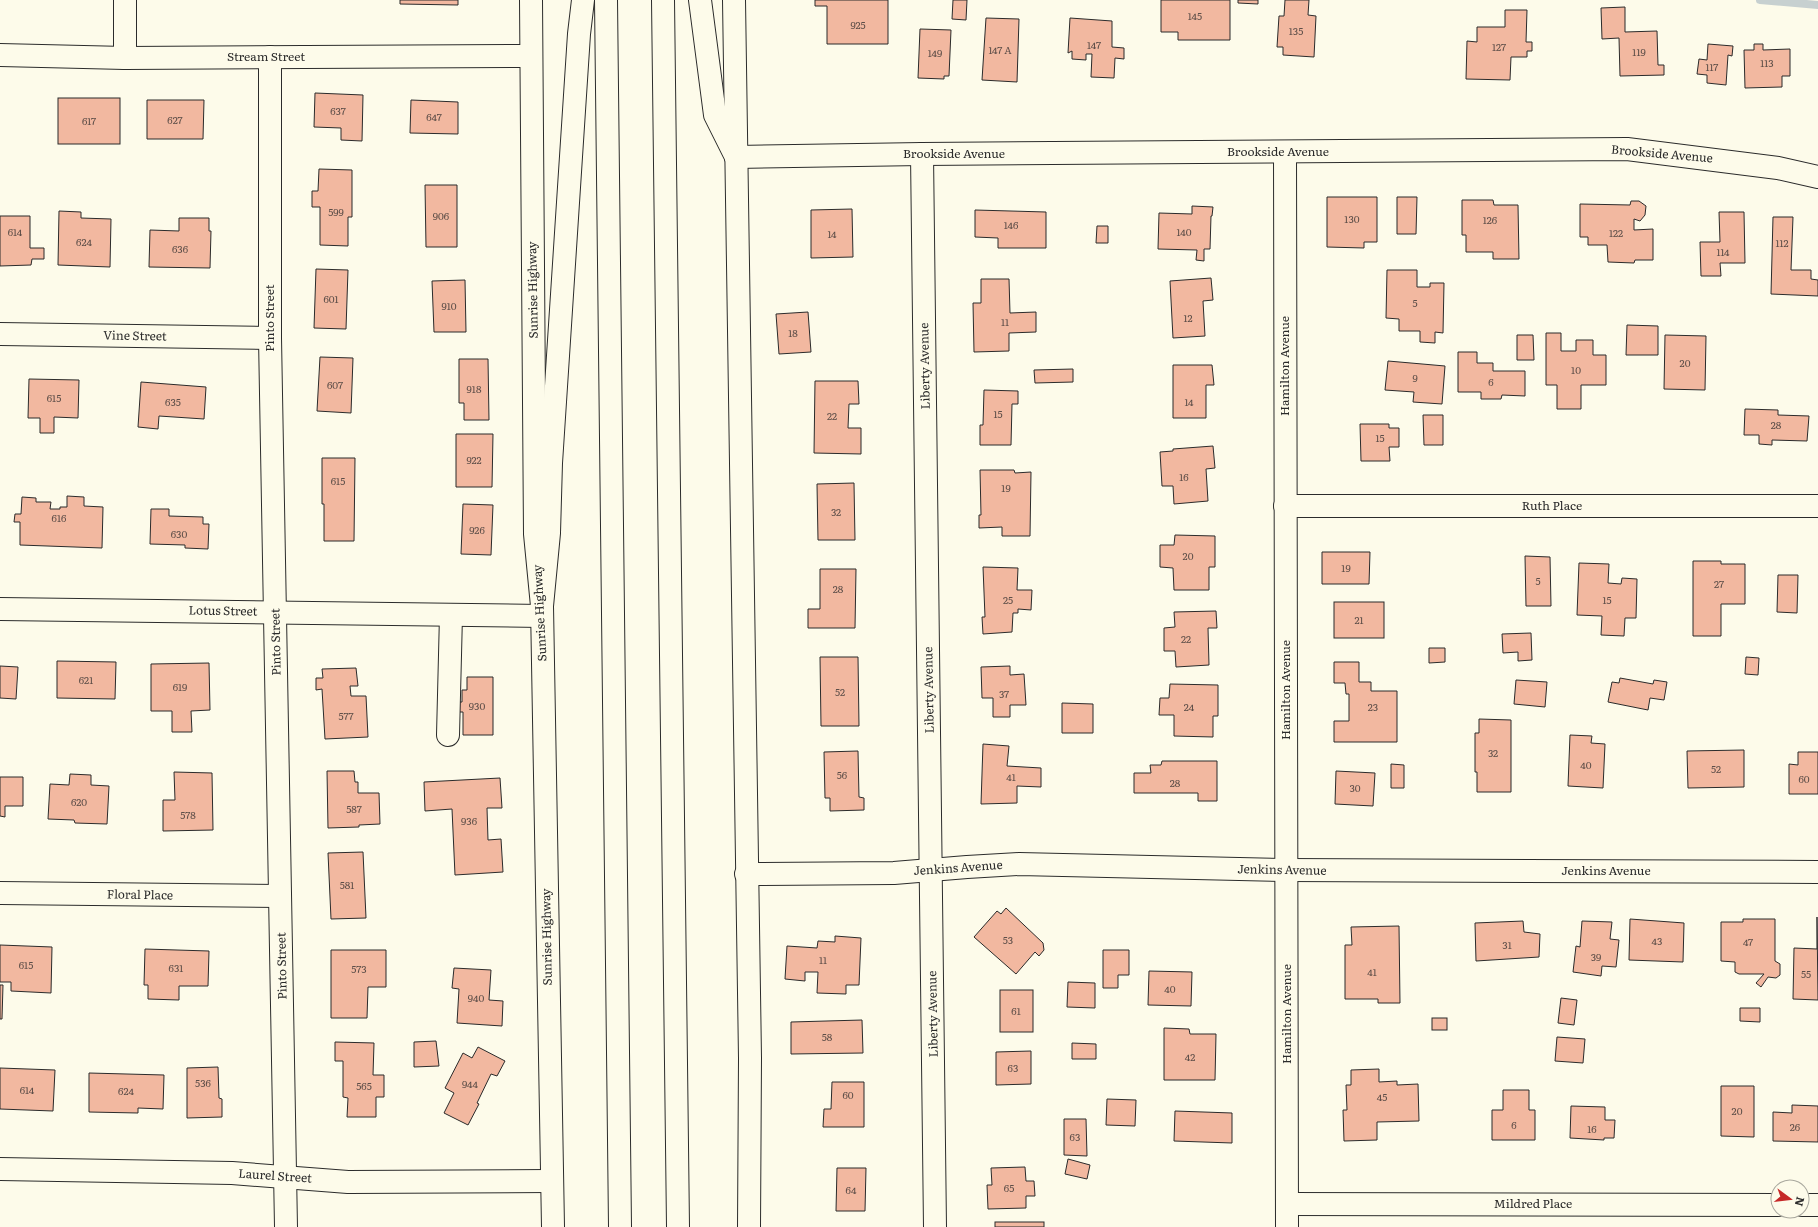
<svg xmlns="http://www.w3.org/2000/svg" width="1818" height="1227" font-family="Literata,serif">
<rect width="100%" height="100%" fill="#fdfbea"/>
<g fill="none" stroke-linecap="round" stroke-linejoin="round">
<polyline stroke="#c7d0d0" stroke-width="8" points="1760,0 1818,5"/>
</g>
<g fill="#f2b8a0" stroke="#2b2b2b">
<polygon points="400,0 458,0 458,5 400,4"/>
<polygon points="815,0 888,0 888,44 827,44 827,6 815,6"/>
<polygon points="953,0 967,0 966,20 952,19"/>
<polygon points="1161,0 1230,0 1230,40 1178,40 1178,32 1161,32"/>
<polygon points="1238,0 1258,0 1258,4 1238,3"/>
<polygon points="1285,0 1309,0 1308,15 1316,16 1314,57 1283,55 1283,47 1277,47 1279,16 1284,16"/>
<polygon points="1625,7 1625,32 1657,31 1658,65 1664,65 1664,75 1620,76 1619,38 1602,39 1601,8"/>
<polygon points="1505,10 1527,10 1526,42 1532,42 1532,51 1527,51 1527,57 1511,57 1510,80 1466,79 1467,41 1477,42 1477,27 1505,27"/>
<polygon points="986,18 1019,19 1017,82 982,80"/>
<polygon points="1070,18 1112,21 1112,47 1124,48 1124,59 1115,58 1114,78 1091,77 1092,54 1086,54 1086,60 1072,59 1072,51 1068,53"/>
<polygon points="920,29 951,30 949,76 944,76 944,79 918,78"/>
<polygon points="1708,44 1733,46 1732,56 1728,55 1726,85 1707,83 1707,75 1697,74 1699,59 1707,60"/>
<polygon points="1754,44 1763,44 1763,50 1790,49 1790,76 1782,76 1782,87 1745,88 1744,50 1754,50"/>
<polygon points="315,93 363,95 362,141 341,140 341,128 314,127"/>
<rect x="58" y="98" width="62" height="46"/>
<polygon points="147,100 204,100 203,139 147,139"/>
<polygon points="411,100 458,102 458,134 410,133"/>
<polygon points="319,169 352,170 352,217 348,217 348,246 320,245 320,207 312,207 312,191 318,191"/>
<polygon points="425,185 457,185 457,247 426,247"/>
<polygon points="1327,197 1377,197 1377,242 1364,242 1364,248 1327,247"/>
<polygon points="1397,197 1417,197 1416,234 1397,234"/>
<polygon points="1462,200 1493,200 1494,205 1518,205 1519,259 1493,259 1493,252 1466,252 1466,235 1462,235"/>
<polygon points="1631,201 1639,201 1646,206 1645,215 1640,221 1634,219 1634,230 1653,229 1653,260 1635,260 1634,263 1608,262 1607,245 1588,245 1588,237 1580,237 1580,204 1630,205"/>
<polygon points="1192,206 1213,207 1212,216 1211,216 1210,249 1204,249 1204,261 1196,260 1197,250 1158,249 1159,213 1192,214"/>
<polygon points="852,209 853,257 811,258 811,210"/>
<polygon points="975,210 1046,212 1046,248 998,248 998,238 975,237"/>
<polygon points="59,211 81,212 81,218 111,219 110,267 58,265"/>
<polygon points="1719,212 1744,212 1745,263 1720,263 1721,276 1701,276 1700,242 1720,242"/>
<polygon points="0,216 30,216 30,248 44,248 44,259 32,259 31,265 0,266"/>
<polygon points="1773,217 1793,217 1791,270 1811,270 1811,279 1818,280 1818,296 1771,294"/>
<polygon points="179,218 209,218 209,231 211,231 210,268 149,267 150,230 179,231"/>
<polygon points="1097,226 1108,226 1108,243 1096,243"/>
<polygon points="316,269 348,270 346,329 314,328"/>
<polygon points="1387,270 1417,270 1417,287 1430,287 1430,283 1444,283 1443,333 1435,332 1435,343 1420,342 1420,331 1399,331 1399,319 1386,318"/>
<polygon points="1211,278 1213,300 1203,301 1205,336 1173,338 1170,281"/>
<polygon points="981,279 1009,279 1010,313 1036,312 1036,332 1009,333 1009,351 974,352 973,303 981,303"/>
<polygon points="465,280 466,332 434,332 432,281"/>
<polygon points="808,312 811,352 779,354 776,314"/>
<polygon points="1627,325 1658,326 1658,355 1626,355"/>
<polygon points="1546,333 1561,333 1561,351 1576,351 1576,340 1593,340 1593,355 1606,355 1606,385 1581,385 1581,409 1557,409 1557,385 1546,385"/>
<polygon points="1517,335 1533,335 1534,360 1517,360"/>
<polygon points="1665,335 1706,336 1705,390 1664,389"/>
<polygon points="1458,352 1477,352 1477,363 1493,363 1493,371 1525,371 1525,396 1502,395 1501,399 1481,399 1481,392 1458,392"/>
<polygon points="320,357 353,358 351,413 317,411"/>
<polygon points="459,359 488,359 489,420 464,420 464,403 459,403"/>
<polygon points="1388,361 1445,366 1442,404 1413,402 1414,392 1385,390"/>
<polygon points="1173,365 1212,365 1214,385 1206,385 1206,418 1173,418"/>
<polygon points="1073,369 1073,382 1035,383 1034,370"/>
<polygon points="29,379 79,380 78,418 54,417 54,433 40,433 40,418 28,418"/>
<polygon points="815,381 858,381 859,404 849,404 848,428 861,428 861,454 814,453"/>
<polygon points="141,382 206,387 204,419 159,416 158,429 138,427"/>
<polygon points="984,390 1018,391 1018,404 1012,404 1011,445 980,445 980,425 983,425"/>
<polygon points="1745,409 1778,410 1778,415 1809,416 1807,441 1772,440 1772,445 1759,444 1759,435 1744,435"/>
<polygon points="1423,415 1443,415 1443,445 1424,445"/>
<polygon points="1360,424 1389,424 1389,428 1399,428 1399,447 1389,447 1390,461 1361,461"/>
<polygon points="456,434 493,434 492,487 456,487"/>
<polygon points="1213,446 1215,468 1206,469 1208,501 1174,504 1173,486 1162,486 1160,452 1173,451 1173,449"/>
<polygon points="322,458 355,458 354,541 324,541 324,504 322,504"/>
<polygon points="980,470 1014,470 1015,473 1031,472 1030,536 1002,536 1002,527 979,528 979,515 981,515"/>
<polygon points="854,483 855,540 818,540 817,484"/>
<polygon points="67,496 84,497 84,506 103,507 102,548 20,545 20,522 14,522 15,514 21,514 22,497 36,498 36,502 51,502 50,509 60,509 60,507 67,507"/>
<polygon points="463,504 493,505 491,555 461,554"/>
<polygon points="151,509 169,509 169,516 203,517 203,524 209,524 208,549 185,548 185,545 150,544"/>
<polygon points="1175,535 1215,536 1215,567 1209,567 1209,590 1174,590 1173,568 1160,567 1160,545 1174,545"/>
<polygon points="1322,552 1370,552 1369,584 1322,584"/>
<polygon points="1525,556 1550,557 1551,606 1526,606"/>
<polygon points="1693,561 1721,561 1721,564 1745,564 1745,604 1721,604 1721,636 1693,636"/>
<polygon points="1579,563 1609,564 1608,583 1621,584 1622,578 1637,579 1636,618 1625,618 1624,636 1601,635 1602,616 1577,615"/>
<polygon points="983,567 1018,568 1017,590 1032,590 1031,610 1018,609 1018,613 1013,613 1012,632 983,634 982,617 985,617"/>
<polygon points="820,569 856,569 855,628 808,628 808,609 820,609"/>
<polygon points="1778,575 1798,575 1797,613 1777,612"/>
<rect x="1334" y="602" width="50" height="36"/>
<polygon points="1216,611 1217,628 1208,628 1209,665 1176,667 1175,651 1164,651 1164,628 1175,627 1174,612"/>
<polygon points="1531,633 1532,660 1518,661 1518,652 1503,653 1502,634"/>
<polygon points="1429,648 1445,648 1445,662 1429,663"/>
<polygon points="820,657 858,657 859,726 821,726"/>
<polygon points="1746,657 1759,658 1758,675 1745,674"/>
<polygon points="57,661 116,662 115,699 57,698"/>
<polygon points="1334,662 1359,662 1359,682 1371,682 1371,691 1397,691 1397,742 1334,742 1334,721 1349,721 1349,694 1346,694 1345,683 1334,683"/>
<polygon points="209,663 210,710 191,711 192,732 172,732 172,711 151,711 151,664"/>
<polygon points="0,666 18,667 16,699 0,698"/>
<polygon points="1010,666 1010,675 1024,674 1026,705 1010,705 1010,717 993,717 993,698 982,698 981,667"/>
<polygon points="356,668 358,686 350,686 351,696 366,696 368,737 325,739 322,689 316,690 316,678 323,678 322,669"/>
<polygon points="467,677 493,677 493,735 463,735 463,712 455,712 455,702 462,702 462,690 467,690"/>
<polygon points="1620,678 1653,684 1654,680 1667,682 1664,700 1650,698 1648,710 1608,702 1612,682 1619,683"/>
<polygon points="1516,680 1547,682 1545,707 1514,704"/>
<polygon points="1170,684 1218,685 1218,716 1213,716 1213,737 1174,736 1174,715 1159,715 1160,698 1169,698"/>
<polygon points="1062,703 1093,704 1093,733 1062,733"/>
<polygon points="1479,719 1511,720 1511,792 1477,792 1477,772 1475,772 1475,733 1479,733"/>
<polygon points="1570,735 1592,736 1591,743 1605,744 1603,788 1568,786"/>
<polygon points="983,744 1009,746 1007,766 1041,768 1041,787 1017,786 1017,803 981,804"/>
<polygon points="1744,750 1744,787 1688,788 1687,751"/>
<polygon points="858,751 859,797 864,798 864,810 830,811 830,798 825,798 824,752"/>
<polygon points="1798,752 1818,752 1818,794 1789,794 1789,764 1798,765"/>
<polygon points="1162,761 1217,761 1217,801 1198,801 1198,793 1134,793 1134,773 1151,773 1150,765 1161,765"/>
<polygon points="1391,764 1404,765 1404,788 1391,788"/>
<polygon points="327,771 354,771 355,782 358,782 358,793 379,793 380,824 359,825 359,827 328,828"/>
<polygon points="1336,771 1375,773 1373,806 1335,804"/>
<polygon points="174,772 212,773 213,830 163,831 163,800 175,800"/>
<polygon points="70,774 91,775 91,785 109,786 107,824 75,823 74,820 48,819 50,784 69,785"/>
<polygon points="0,777 23,777 23,806 5,806 5,817 0,816"/>
<polygon points="500,778 502,808 487,808 488,840 501,839 503,872 455,875 452,809 425,811 424,782"/>
<polygon points="363,852 366,918 331,919 328,853"/>
<polygon points="1006,908 1043,943 1044,950 1039,956 1035,952 1016,974 974,937 997,911 1001,914"/>
<polygon points="1817,917 1818,1000 1793,999 1794,948 1817,949"/>
<polygon points="1630,919 1684,923 1683,962 1629,960"/>
<polygon points="1743,919 1775,919 1775,961 1780,964 1780,975 1776,978 1768,977 1761,987 1756,983 1764,974 1739,974 1735,972 1735,962 1721,961 1721,922 1743,922"/>
<polygon points="1523,921 1524,932 1540,934 1539,957 1476,961 1475,923"/>
<polygon points="1582,921 1612,922 1610,939 1619,940 1616,967 1602,966 1601,976 1573,972 1576,946 1580,947"/>
<polygon points="1399,926 1400,1003 1378,1003 1378,999 1345,999 1345,945 1352,945 1351,927"/>
<polygon points="835,936 861,938 859,985 846,985 846,994 817,993 818,972 805,972 805,981 785,979 787,946 817,948 818,941 835,942"/>
<polygon points="0,945 52,947 51,993 11,991 11,982 0,982"/>
<polygon points="145,949 209,951 208,986 179,986 179,1000 148,999 148,985 144,985"/>
<polygon points="331,950 386,950 386,987 368,987 367,1018 331,1018"/>
<polygon points="1103,950 1129,950 1129,975 1118,975 1118,988 1103,988"/>
<polygon points="454,968 491,970 489,1000 503,1001 502,1026 457,1023 459,989 452,988"/>
<polygon points="1149,971 1192,972 1191,1006 1148,1005"/>
<polygon points="1068,982 1095,983 1095,1008 1067,1007"/>
<polygon points="0,985 3,985 2,1019 0,1019"/>
<rect x="1000" y="990" width="33" height="42"/>
<polygon points="1561,998 1577,1000 1574,1025 1558,1023"/>
<polygon points="1740,1008 1760,1008 1760,1022 1740,1021"/>
<rect x="1432" y="1018" width="15" height="12"/>
<polygon points="862,1020 863,1053 791,1054 791,1022"/>
<polygon points="1164,1028 1189,1029 1190,1034 1216,1034 1215,1080 1164,1080"/>
<polygon points="1557,1037 1585,1039 1583,1063 1555,1061"/>
<polygon points="436,1041 439,1066 414,1067 414,1042"/>
<polygon points="335,1042 374,1043 373,1075 384,1075 384,1097 376,1097 376,1117 347,1117 348,1098 343,1097 343,1061 335,1061"/>
<polygon points="1072,1043 1096,1044 1096,1059 1072,1059"/>
<polygon points="478,1047 505,1061 497,1076 491,1074 477,1103 479,1104 468,1125 444,1113 454,1093 445,1088 463,1053 472,1058"/>
<polygon points="1031,1051 1031,1084 996,1085 996,1052"/>
<polygon points="218,1067 219,1098 222,1099 222,1117 187,1118 187,1068"/>
<polygon points="0,1068 55,1070 53,1111 0,1109"/>
<polygon points="1379,1069 1379,1082 1397,1081 1397,1085 1418,1084 1419,1121 1377,1122 1377,1140 1344,1141 1343,1110 1347,1110 1346,1085 1351,1085 1351,1070"/>
<polygon points="89,1073 164,1075 163,1109 138,1108 138,1113 89,1112"/>
<polygon points="832,1082 864,1082 864,1127 823,1127 824,1109 831,1109"/>
<polygon points="1721,1086 1754,1086 1754,1137 1721,1136"/>
<polygon points="1503,1090 1529,1090 1529,1110 1535,1110 1535,1140 1492,1140 1492,1110 1503,1110"/>
<polygon points="1107,1099 1136,1100 1135,1126 1106,1125"/>
<polygon points="1792,1105 1818,1106 1818,1142 1773,1141 1773,1112 1792,1113"/>
<polygon points="1571,1106 1605,1107 1605,1120 1615,1120 1614,1138 1604,1138 1604,1140 1570,1138"/>
<polygon points="1175,1111 1232,1113 1232,1143 1174,1141"/>
<polygon points="1064,1119 1086,1119 1087,1156 1064,1155"/>
<polygon points="1068,1159 1090,1165 1087,1179 1065,1174"/>
<polygon points="1025,1167 1026,1181 1034,1181 1035,1196 1026,1196 1026,1208 988,1209 987,1185 992,1185 991,1168"/>
<polygon points="837,1168 866,1168 865,1211 836,1211"/>
<rect x="995" y="1222" width="49" height="5"/>
</g>
<g fill="none" stroke-linecap="round" stroke-linejoin="round">
<defs>
<g id="minor">
<polyline points="0,55 125,58 531,56"/>
<polyline points="270,57 270,338 286,1227"/>
<polyline points="125,58 125,0"/>
<polyline points="1285,152 1287,1227"/>
<polyline points="922,154 935,1227"/>
<polyline points="736,157 922,154 1627,149 1778,168 1818,177"/>
<polyline points="0,334 270,338"/>
<polyline points="1285,506 1818,506"/>
<polyline points="0,609 542,616"/>
<polyline points="448,735 451,615"/>
<polyline points="746,874 894,873 967,867 1019,864 1286,870 1818,872"/>
<polyline points="0,893 280,896"/>
<polyline points="0,1169 232,1173 348,1182 551,1181"/>
<polyline points="1287,1204 1778,1205"/>
<polyline points="1802,1205 1818,1205"/>
</g>
<g id="major">
<polyline points="531,0 535,534 542,606 553,1227"/>
<polyline points="734,0 750,1058 749,1227"/>
</g>
<g id="highway">
<polyline points="606,0 620,1227"/>
<polyline points="663,0 678,1227"/>
<polyline points="700,0 715,115 736,157"/>
<polyline points="542,606 549,533 551,463 579,34 583,0"/>
</g>
</defs>
<use href="#minor" stroke="#2b2b2b" stroke-width="24"/>
<use href="#major" stroke="#2b2b2b" stroke-width="24"/>
<use href="#highway" stroke="#2b2b2b" stroke-width="24"/>
<use href="#minor" stroke="#fdfbea" stroke-width="22"/>
<use href="#major" stroke="#fdfbea" stroke-width="22"/>
<use href="#highway" stroke="#fdfbea" stroke-width="22"/>
</g>
<g text-anchor="middle" stroke-width="3" stroke-linejoin="round" paint-order="stroke">
<g font-size="10" fill="#5d4e48">
<text x="1195" y="20">145</text>
<text x="858" y="29">925</text>
<text x="1296" y="35">135</text>
<text x="1094" y="49">147</text>
<text x="1499" y="51">127</text>
<text x="1000" y="54">147 A</text>
<text x="1639" y="56">119</text>
<text x="935" y="57">149</text>
<text x="1767" y="67">113</text>
<text x="1712" y="71">117</text>
<text x="338" y="115">637</text>
<text x="434" y="121">647</text>
<text x="175" y="124">627</text>
<text x="89" y="125">617</text>
<text x="336" y="216">599</text>
<text x="441" y="220">906</text>
<text x="1352" y="223">130</text>
<text x="1490" y="224">126</text>
<text x="1011" y="229">146</text>
<text x="15" y="236">614</text>
<text x="1184" y="236">140</text>
<text x="1616" y="237">122</text>
<text x="832" y="238">14</text>
<text x="84" y="246">624</text>
<text x="1782" y="247">112</text>
<text x="180" y="253">636</text>
<text x="1723" y="256">114</text>
<text x="331" y="303">601</text>
<text x="1415" y="307">5</text>
<text x="449" y="310">910</text>
<text x="1188" y="322">12</text>
<text x="1005" y="326">11</text>
<text x="793" y="337">18</text>
<text x="1685" y="367">20</text>
<text x="1576" y="374">10</text>
<text x="1415" y="382">9</text>
<text x="1491" y="386">6</text>
<text x="335" y="389">607</text>
<text x="474" y="393">918</text>
<text x="54" y="402">615</text>
<text x="173" y="406">635</text>
<text x="1189" y="406">14</text>
<text x="998" y="418">15</text>
<text x="832" y="420">22</text>
<text x="1776" y="429">28</text>
<text x="1380" y="442">15</text>
<text x="474" y="464">922</text>
<text x="1184" y="481">16</text>
<text x="338" y="485">615</text>
<text x="1006" y="492">19</text>
<text x="836" y="516">32</text>
<text x="59" y="522">616</text>
<text x="477" y="534">926</text>
<text x="179" y="538">630</text>
<text x="1188" y="560">20</text>
<text x="1346" y="572">19</text>
<text x="1538" y="585">5</text>
<text x="1719" y="588">27</text>
<text x="838" y="593">28</text>
<text x="1008" y="604">25</text>
<text x="1607" y="604">15</text>
<text x="1359" y="624">21</text>
<text x="1186" y="643">22</text>
<text x="86" y="684">621</text>
<text x="180" y="691">619</text>
<text x="840" y="696">52</text>
<text x="1004" y="698">37</text>
<text x="477" y="710">930</text>
<text x="1189" y="711">24</text>
<text x="1373" y="711">23</text>
<text x="346" y="720">577</text>
<text x="1493" y="757">32</text>
<text x="1586" y="769">40</text>
<text x="1716" y="773">52</text>
<text x="842" y="779">56</text>
<text x="1011" y="781">41</text>
<text x="1804" y="783">60</text>
<text x="1175" y="787">28</text>
<text x="1355" y="792">30</text>
<text x="79" y="806">620</text>
<text x="354" y="813">587</text>
<text x="188" y="819">578</text>
<text x="469" y="825">936</text>
<text x="347" y="889">581</text>
<text x="1008" y="944">53</text>
<text x="1657" y="945">43</text>
<text x="1748" y="946">47</text>
<text x="1507" y="949">31</text>
<text x="1596" y="961">39</text>
<text x="823" y="964">11</text>
<text x="26" y="969">615</text>
<text x="176" y="972">631</text>
<text x="359" y="973">573</text>
<text x="1372" y="976">41</text>
<text x="1806" y="978">55</text>
<text x="1170" y="993">40</text>
<text x="476" y="1002">940</text>
<text x="1016" y="1015">61</text>
<text x="827" y="1041">58</text>
<text x="1190" y="1061">42</text>
<text x="1013" y="1072">63</text>
<text x="203" y="1087">536</text>
<text x="470" y="1088">944</text>
<text x="364" y="1090">565</text>
<text x="27" y="1094">614</text>
<text x="126" y="1095">624</text>
<text x="848" y="1099">60</text>
<text x="1382" y="1101">45</text>
<text x="1737" y="1115">20</text>
<text x="1514" y="1129">6</text>
<text x="1795" y="1131">26</text>
<text x="1592" y="1133">16</text>
<text x="1075" y="1141">63</text>
<text x="1009" y="1192">65</text>
<text x="851" y="1194">64</text>
</g>
<g font-size="12" fill="#2b2b2b" stroke="#fdfbea">
<text x="266" y="61">Stream Street</text>
<text x="1278" y="156">Brookside Avenue</text>
<text x="954" y="158">Brookside Avenue</text>
<text transform="translate(1662 154) rotate(5)" y="4">Brookside Avenue</text>
<text transform="translate(533 290) rotate(-91)" y="4">Sunrise Highway</text>
<text transform="translate(270 318) rotate(-90)" y="4">Pinto Street</text>
<text transform="translate(135 336) rotate(1)" y="4">Vine Street</text>
<text transform="translate(925 366) rotate(-91)" y="4">Liberty Avenue</text>
<text transform="translate(1285 366) rotate(-90)" y="4">Hamilton Avenue</text>
<text x="1552" y="510">Ruth Place</text>
<text transform="translate(223 611) rotate(1)" y="4">Lotus Street</text>
<text transform="translate(540 613) rotate(-93)" y="4">Sunrise Highway</text>
<text transform="translate(276 642) rotate(-91)" y="4">Pinto Street</text>
<text transform="translate(929 690) rotate(-91)" y="4">Liberty Avenue</text>
<text transform="translate(1286 690) rotate(-90)" y="4">Hamilton Avenue</text>
<text transform="translate(958 868) rotate(-4)" y="4">Jenkins Avenue</text>
<text transform="translate(1282 870) rotate(1)" y="4">Jenkins Avenue</text>
<text x="1606" y="875">Jenkins Avenue</text>
<text transform="translate(140 895) rotate(1)" y="4">Floral Place</text>
<text transform="translate(547 937) rotate(-91)" y="4">Sunrise Highway</text>
<text transform="translate(282 966) rotate(-91)" y="4">Pinto Street</text>
<text transform="translate(933 1014) rotate(-91)" y="4">Liberty Avenue</text>
<text transform="translate(1287 1014) rotate(-90)" y="4">Hamilton Avenue</text>
<text transform="translate(275 1176) rotate(4)" y="4">Laurel Street</text>
<text x="1533" y="1208">Mildred Place</text>
</g>
</g>
<g transform="translate(1790 1199) rotate(105)"><circle r="19" fill="#fdfbea" stroke="#a9a89e"/>
<path d="M0-3L7 15L0 10L-7 15Z" fill="#c62828"/>
<text y="-6" font-size="11" font-weight="bold" text-anchor="middle" fill="#2b2b2b">N</text>
</g>
</svg>
